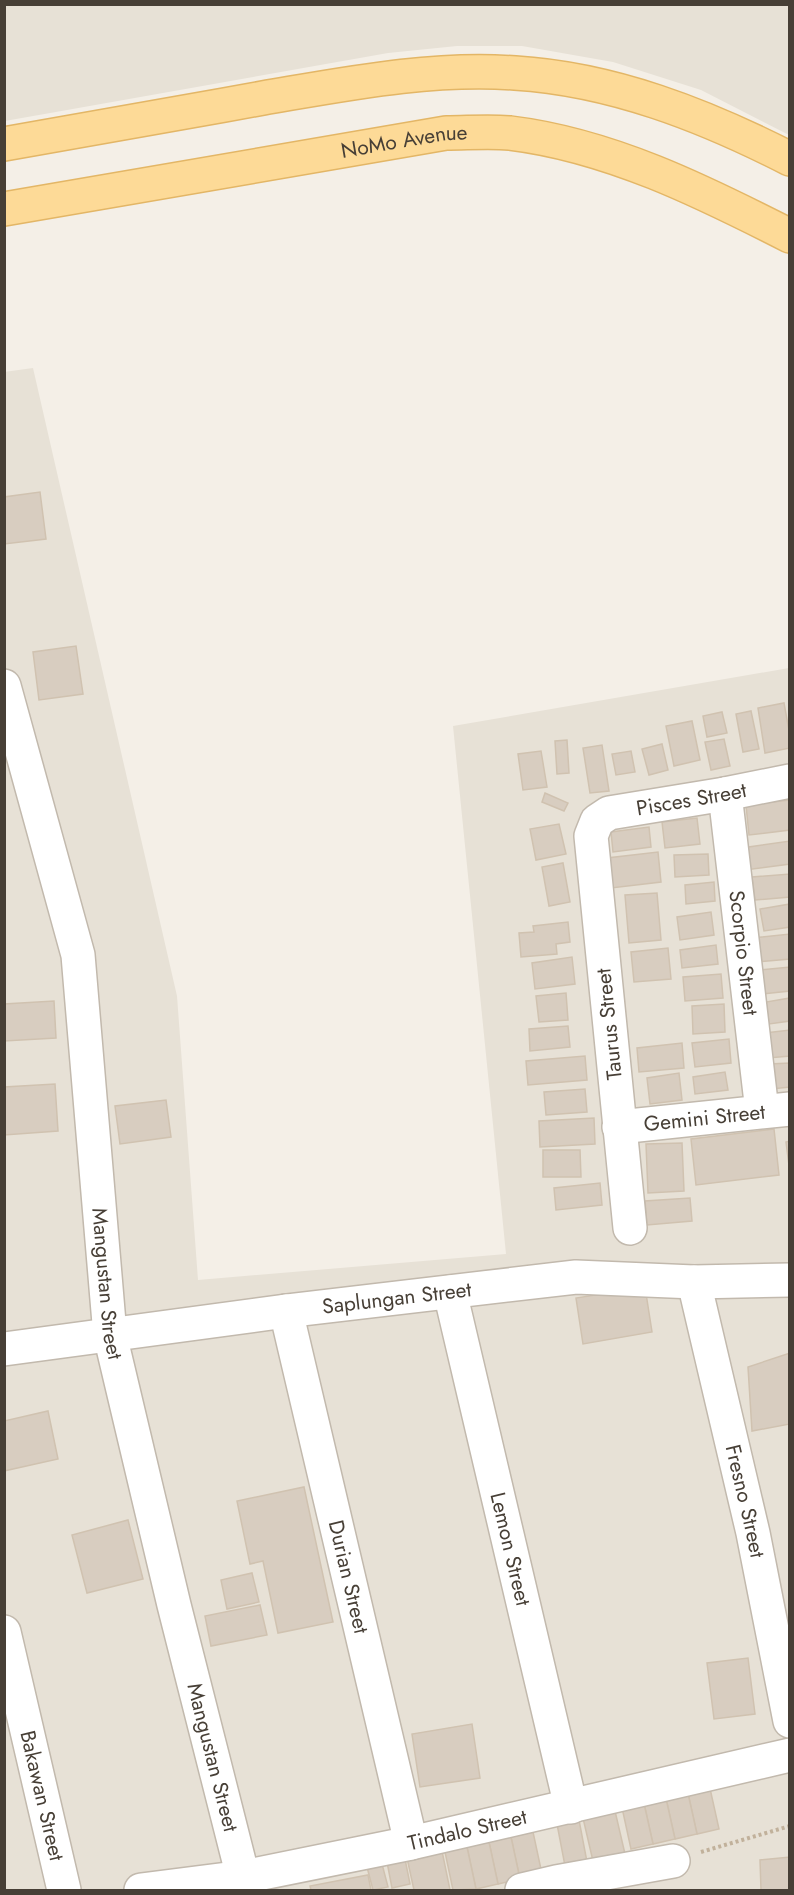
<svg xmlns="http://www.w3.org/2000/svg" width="794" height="1895" font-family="Jost,sans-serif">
<rect width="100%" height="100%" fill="#f4efe7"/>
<g fill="#e7e1d6">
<polygon points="5,4 789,5 789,135 701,90 613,62 522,46 457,46 388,53 5,121"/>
<polygon points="33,368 177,996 198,1280 506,1254 453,726 789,668 789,1890 5,1890 4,372"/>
</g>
<g fill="#d8cdc0" stroke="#d0c2b0" stroke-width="1.5">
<polygon points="40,492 46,539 4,544 4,497"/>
<polygon points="76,646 83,694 39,700 33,652"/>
<polygon points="784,703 790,736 790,748 765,753 758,708"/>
<polygon points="751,711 759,749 743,752 736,714"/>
<polygon points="722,712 727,733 707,737 703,716"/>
<polygon points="692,721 700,760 674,766 666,726"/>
<polygon points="724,739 730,766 711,770 705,742"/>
<polygon points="567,740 569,773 557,774 555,741"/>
<polygon points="662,744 668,770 649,775 642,749"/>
<polygon points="602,745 609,791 590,793 583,748"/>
<polygon points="541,751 547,787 523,790 518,754"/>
<polygon points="631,751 635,772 616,775 612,754"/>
<polygon points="545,793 568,803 564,811 542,802"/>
<polygon points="790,800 790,830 749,835 746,805"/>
<polygon points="697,818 700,844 665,848 662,822"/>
<polygon points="559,824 566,854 536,860 530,829"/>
<polygon points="649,827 651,847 613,852 611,832"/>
<polygon points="790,841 790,864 745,870 742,848"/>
<polygon points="658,852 661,882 611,888 607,858"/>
<polygon points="708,854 709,875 675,877 674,855"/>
<polygon points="563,863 570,902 549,906 542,867"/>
<polygon points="790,874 790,897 755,900 752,877"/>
<polygon points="714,882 715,901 686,904 685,885"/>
<polygon points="657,893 661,940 629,943 625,895"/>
<polygon points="790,904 790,927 764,931 760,909"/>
<polygon points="711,912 714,935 680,940 677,917"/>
<polygon points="568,922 570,942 556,944 557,954 521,957 519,933 534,932 533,926"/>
<polygon points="790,934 790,959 756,962 753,938"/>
<polygon points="716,945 718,964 682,968 680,950"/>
<polygon points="668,948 671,979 634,982 631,952"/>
<polygon points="572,957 575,984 535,989 532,963"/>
<polygon points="790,967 790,991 762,994 760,970"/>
<polygon points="721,974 723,998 685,1001 683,977"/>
<polygon points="566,993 568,1020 539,1022 536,996"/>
<polygon points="790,998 790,1021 769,1024 766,1002"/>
<polygon points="54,1001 56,1038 4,1041 4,1004"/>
<polygon points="724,1004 725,1032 693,1034 692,1006"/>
<polygon points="568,1026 570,1047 530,1051 529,1029"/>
<polygon points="790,1030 790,1056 768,1058 765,1033"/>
<polygon points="729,1039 731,1063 695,1067 692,1043"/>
<polygon points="682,1043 684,1068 639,1072 637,1048"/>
<polygon points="585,1056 587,1080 528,1085 526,1061"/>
<polygon points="790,1063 790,1087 771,1089 769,1064"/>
<polygon points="725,1072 728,1090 695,1094 693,1077"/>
<polygon points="679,1073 682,1100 650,1104 647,1078"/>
<polygon points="55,1084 58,1131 4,1135 4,1087"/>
<polygon points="585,1089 587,1112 546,1115 544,1092"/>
<polygon points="166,1100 171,1137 120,1144 115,1106"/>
<polygon points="594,1118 595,1144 540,1147 539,1121"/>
<polygon points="774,1129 779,1175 696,1185 691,1139"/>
<polygon points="790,1141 790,1173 786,1142"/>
<polygon points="682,1143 684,1191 648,1193 646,1144"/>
<polygon points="543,1150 580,1150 581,1177 543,1177"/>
<polygon points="600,1183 602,1205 556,1210 554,1188"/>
<polygon points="690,1198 692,1221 647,1225 645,1201"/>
<polygon points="645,1287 652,1332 583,1344 576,1298"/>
<polygon points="790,1353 790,1424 752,1431 748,1367"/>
<polygon points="48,1411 58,1459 4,1471 4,1421"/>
<polygon points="304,1487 333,1622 278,1633 263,1561 250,1564 237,1501"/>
<polygon points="128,1520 143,1579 87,1593 72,1535"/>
<polygon points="252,1573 259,1602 227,1609 221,1580"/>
<polygon points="260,1605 267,1635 211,1646 205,1616"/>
<polygon points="748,1658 755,1714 714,1719 707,1663"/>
<polygon points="472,1724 480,1778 420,1787 412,1734"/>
<polygon points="709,1784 719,1829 697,1834 687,1789"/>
<polygon points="687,1789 697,1834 675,1839 665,1794"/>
<polygon points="665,1794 675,1839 653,1844 643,1799"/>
<polygon points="643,1799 653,1844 631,1849 621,1803"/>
<polygon points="615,1811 625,1854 593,1861 583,1818"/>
<polygon points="579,1820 587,1862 565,1866 557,1824"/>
<polygon points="533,1832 542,1874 520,1879 511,1837"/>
<polygon points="511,1837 520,1879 498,1884 489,1842"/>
<polygon points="489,1842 498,1884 476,1889 467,1847"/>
<polygon points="467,1847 476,1889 453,1890 445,1852"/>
<polygon points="442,1851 450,1890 414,1890 407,1858"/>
<polygon points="790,1857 790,1890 761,1890 760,1860"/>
<polygon points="405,1859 410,1884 392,1888 387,1862"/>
<polygon points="382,1864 388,1887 373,1890 367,1867"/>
<polygon points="368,1875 371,1890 311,1890 310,1886"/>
</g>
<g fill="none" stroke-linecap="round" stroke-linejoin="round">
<defs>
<g id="minor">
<path id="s1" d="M4,686L78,955L110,1335L174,1605L243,1877"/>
<path id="s2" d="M725,794L762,1111"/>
<path id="s3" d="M619,1127L790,1109"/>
<path id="s4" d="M630,1228L591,836L597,821L609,813L725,794L790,781"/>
<path id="s5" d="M694,1282L753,1533L790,1721"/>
<path id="s6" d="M450,1292L571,1807"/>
<path id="s7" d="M286,1311L411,1843"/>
<path id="s8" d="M4,1349L286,1311L576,1277L694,1282L790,1280"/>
<path id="s9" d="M4,1632L64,1890"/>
<path id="s10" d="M141,1890L243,1877L411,1843L790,1755"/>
<polyline points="522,1890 556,1882 673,1861"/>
</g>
<g id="major">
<path d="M4,144C91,129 177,114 263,98C346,84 430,67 515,73C612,79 704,115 790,159"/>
<path id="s11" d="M4,209L446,133C467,133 489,131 510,133C609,145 702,191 790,236"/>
</g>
</defs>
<use href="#minor" stroke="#c2b9ad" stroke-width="36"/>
<use href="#major" stroke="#e3b666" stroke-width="36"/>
<polyline stroke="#c1b19b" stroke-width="4" stroke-dasharray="3 3" stroke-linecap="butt" points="701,1852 790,1826"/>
<use href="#minor" stroke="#fff" stroke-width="33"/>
<use href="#major" stroke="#fdda97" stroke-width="33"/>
</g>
<g text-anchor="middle" stroke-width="4.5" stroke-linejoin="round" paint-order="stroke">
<g font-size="21" fill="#473f36" stroke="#fff">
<text dy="7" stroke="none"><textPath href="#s11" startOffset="406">NoMo Avenue</textPath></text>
<text dy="7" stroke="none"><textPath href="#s4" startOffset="508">Pisces Street</textPath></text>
<text dy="7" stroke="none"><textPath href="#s2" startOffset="160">Scorpio Street</textPath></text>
<text transform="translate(609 1024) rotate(-96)" y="7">Taurus Street</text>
<text dy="7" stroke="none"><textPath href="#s3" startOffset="86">Gemini Street</textPath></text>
<text dy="7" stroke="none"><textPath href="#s1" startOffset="609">Mangustan Street</textPath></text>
<text dy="7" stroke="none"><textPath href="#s8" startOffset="396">Saplungan Street</textPath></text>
<text dy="7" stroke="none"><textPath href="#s5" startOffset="225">Fresno Street</textPath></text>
<text dy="7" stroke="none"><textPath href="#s6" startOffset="264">Lemon Street</textPath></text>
<text dy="7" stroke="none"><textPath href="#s7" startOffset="273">Durian Street</textPath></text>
<text dy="7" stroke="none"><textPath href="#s1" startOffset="1095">Mangustan Street</textPath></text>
<text dy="7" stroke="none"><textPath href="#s9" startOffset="168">Bakawan Street</textPath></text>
<text dy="7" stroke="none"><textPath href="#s10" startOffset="332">Tindalo Street</textPath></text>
</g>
</g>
<rect width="794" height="1895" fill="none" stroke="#473f36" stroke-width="12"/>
</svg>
